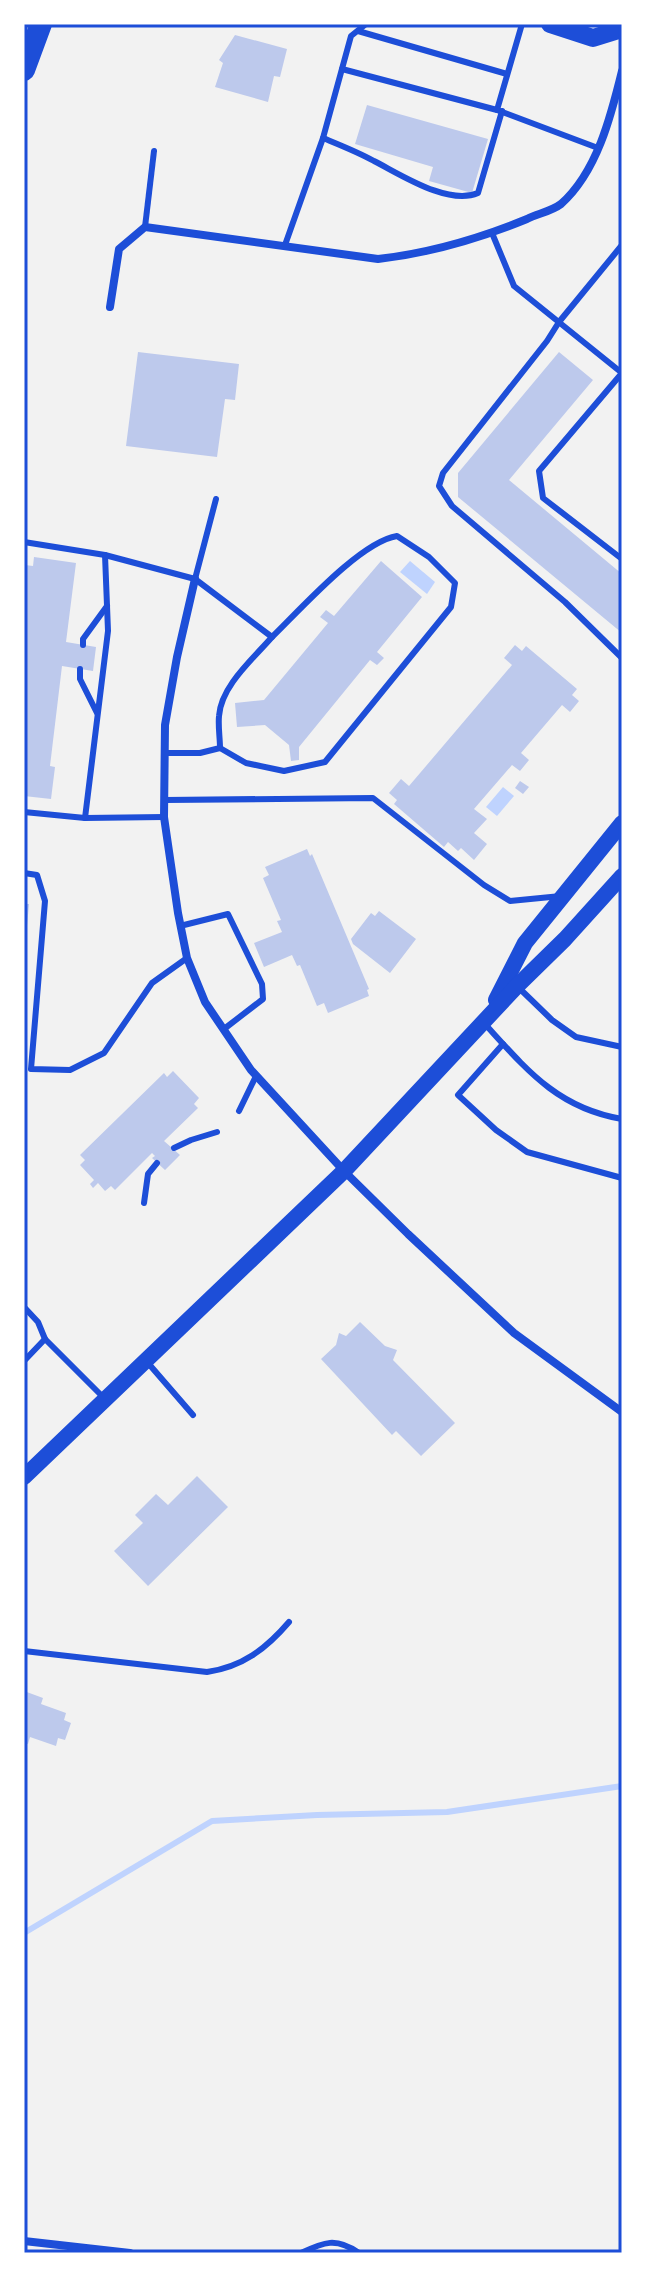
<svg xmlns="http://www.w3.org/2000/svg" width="646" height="2277" font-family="Poppins,sans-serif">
<rect width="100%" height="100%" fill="#f2f2f2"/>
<g fill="#bfd3fe">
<polygon points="410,561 435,582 427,594 400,572"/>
<polygon points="503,787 514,796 497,816 486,807"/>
</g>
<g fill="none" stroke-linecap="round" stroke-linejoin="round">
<polyline stroke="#bfd3fe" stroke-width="6" points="24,1933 212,1821 317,1815 447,1812 622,1786"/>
</g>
<g fill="#bdc9ec">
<polygon points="235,35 287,49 280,77 274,76 268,102 215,87 223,63 219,60"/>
<polygon points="367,105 488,139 472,193 429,181 433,167 355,144"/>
<polygon points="138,352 239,364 235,400 225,399 217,457 126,446"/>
<polygon points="559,352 593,380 509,480 622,574 622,633 458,497 458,473"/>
<polygon points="34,557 76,563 66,642 96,647 93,671 62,666 50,766 55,767 51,799 24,796 24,576 25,565 33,566"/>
<polygon points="381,561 422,597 377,652 384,658 377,665 370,660 299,747 299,760 291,761 289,745 265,725 237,727 235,703 264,700 328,623 320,617 326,610 334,616"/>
<polygon points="515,645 522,651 526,646 577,689 572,695 579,701 570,712 562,705 521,753 529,760 520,771 512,765 474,809 487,819 474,833 487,844 474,860 461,848 458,851 448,842 444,847 394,804 397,800 389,793 401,779 409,786 512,665 504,658"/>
<polygon points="520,781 529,787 523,794 515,788"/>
<polygon points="307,849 310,856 312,854 369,989 367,990 369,996 328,1013 324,1003 317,1006 300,965 297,966 292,955 264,967 254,943 282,932 277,921 281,920 263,878 269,875 265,867"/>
<polygon points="24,904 29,904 26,936 24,936"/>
<polygon points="379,911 416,939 390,973 353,944 351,939 371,913 375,916"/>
<polygon points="173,1071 199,1098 194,1104 198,1108 164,1141 180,1155 165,1170 152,1158 155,1156 152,1153 115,1190 111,1186 105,1191 98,1183 93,1188 90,1184 94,1180 80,1165 85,1160 80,1155 164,1073 167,1077"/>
<polygon points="360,1322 385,1346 397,1350 393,1360 455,1423 421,1456 396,1431 392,1435 321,1359 336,1345 339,1333 346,1336"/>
<polygon points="197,1476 228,1507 148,1586 114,1551 143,1523 135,1515 156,1494 168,1505"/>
<polygon points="24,1691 43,1698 41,1704 66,1713 64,1720 71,1723 65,1740 58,1738 56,1746 30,1737 28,1744 24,1743"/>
</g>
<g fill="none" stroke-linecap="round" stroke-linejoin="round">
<g stroke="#1d4ed8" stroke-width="6">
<polyline points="289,24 295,24"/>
<polyline points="522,24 497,110 598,148"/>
<polyline points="358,31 507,74"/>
<polyline points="342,69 497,110"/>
<path d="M323,138C340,145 358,152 374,161C400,174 448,206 478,193L502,111"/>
<polyline points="145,227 154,151"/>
<polyline points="492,233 514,286 622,373"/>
<polyline points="285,245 323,138 351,36 366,24"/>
<polyline points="622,245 559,322 547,341 443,473 439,486 452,506 565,602 622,658"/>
<polyline points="622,373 539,471 543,498 622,559"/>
<path d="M24,542L105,555L195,579L272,637C253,659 221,686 219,716C218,727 220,738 220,748L200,753H165"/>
<polyline points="195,579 216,499"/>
<polyline points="83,645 83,639 107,606"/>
<polyline points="80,669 80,679 97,713"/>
<path d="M220,748L246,763L284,771L325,762L451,607L455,583L429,557L397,536C360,542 300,610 272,637"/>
<polyline points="165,800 373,798 484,885 510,901 561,896"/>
<polyline points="24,812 85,818 164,817"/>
<polyline points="85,818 108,631 105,555"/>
<polyline points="24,873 37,875 45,901 31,1069 70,1070 104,1053 152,983 187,958"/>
<polyline points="180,926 228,914 262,984 263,999 224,1029"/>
<polyline points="519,988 552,1020 576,1037 622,1047"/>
<path d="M484,1023C526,1069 557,1108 622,1119"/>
<polyline points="503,1044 458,1095 496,1130 527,1152 622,1178"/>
<polyline points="239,1111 256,1076"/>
<polyline points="174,1148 191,1140 217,1132"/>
<polyline points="144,1203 148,1174 157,1163"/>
<polyline points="24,1307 38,1322 45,1339 105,1399"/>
<polyline points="24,1361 45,1339"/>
<polyline points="148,1363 193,1415"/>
<path d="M24,1651L207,1672C242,1667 266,1649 289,1622"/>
<path d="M301,2253C324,2242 336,2237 359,2253"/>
</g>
<g stroke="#1d4ed8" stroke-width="8">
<path d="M110,307L119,249L145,227L378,259C431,253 478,239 527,219C537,214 552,211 561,204C597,172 611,116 622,71"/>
<polyline points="195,579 177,657 165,725 164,817 178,913 187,958 205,1002 251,1070 344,1171 408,1234 514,1333 622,1412"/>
<polyline points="24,2241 130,2253"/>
</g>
<g stroke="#1d4ed8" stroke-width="16">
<polyline points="496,1000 525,943 622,823"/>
<polyline points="24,1477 344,1171 517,986 565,939 622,876"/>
</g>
<polyline stroke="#1d4ed8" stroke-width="18" points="550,24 593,38 622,29"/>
<polyline stroke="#1d4ed8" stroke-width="22" points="24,70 41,24"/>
</g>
<rect width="646" height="2277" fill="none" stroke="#ffffff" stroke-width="52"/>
<rect x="26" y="26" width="594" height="2225" fill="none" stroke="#1d4ed8" stroke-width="3"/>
</svg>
